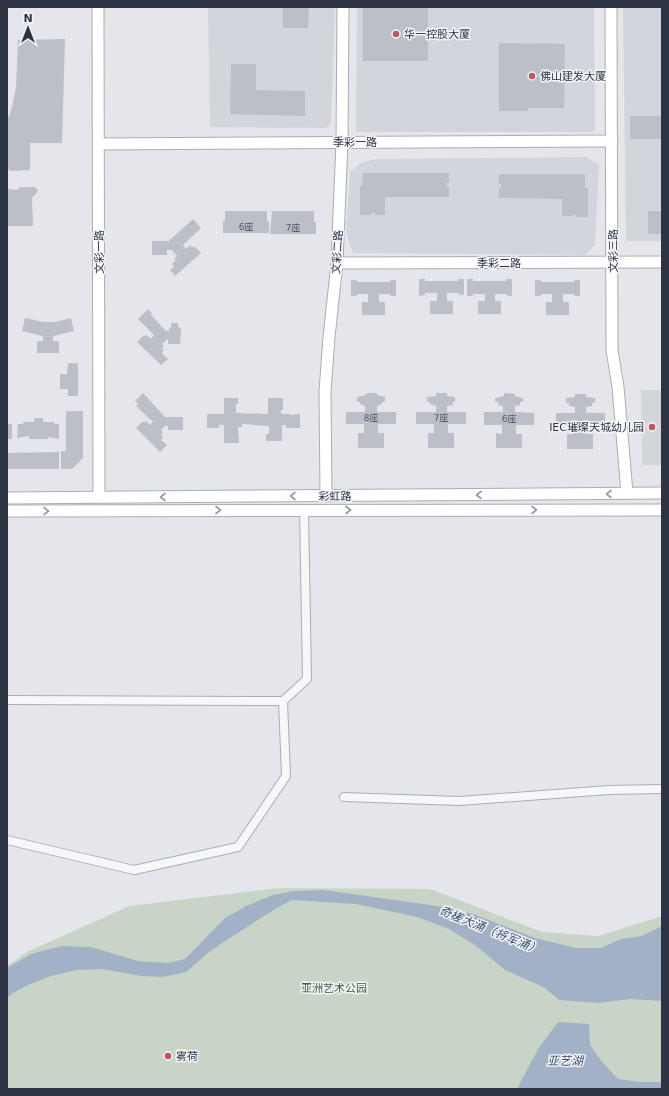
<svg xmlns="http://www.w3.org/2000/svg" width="669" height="1096" font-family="'DejaVu Sans','Noto Sans SC',sans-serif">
<rect width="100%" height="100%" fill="#e4e6eb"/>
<g fill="#d3d5dd">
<polygon points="208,7 335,7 331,123 326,128 210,127"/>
<polygon points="357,7 594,7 595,130 590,132 356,132"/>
<polygon points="623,7 662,7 662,241 626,241"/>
<polygon points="586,157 599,165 595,245 585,255 353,253 346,233 350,172 361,163 375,159"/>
<polygon points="641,390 662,390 662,465 642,465"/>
</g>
<polygon fill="#c8d4c6" points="279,888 430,889 542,932 598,936 662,916 662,1089 7,1089 7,966 27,952 129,906"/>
<g fill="#a3b1c7">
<polygon points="324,890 437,906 473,914 535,938 576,948 601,948 621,939 642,936 662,926 662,1001 630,999 598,1003 559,1000 545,988 505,970 475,945 449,929 417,917 356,904 292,900 275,909 219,945 208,953 186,972 163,977 141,976 102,969 77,970 51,976 26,986 11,994 7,999 7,968 31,954 61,946 91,947 138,961 167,963 185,959 225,918 246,906 273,895 294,891"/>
<polygon points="558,1022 589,1024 590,1045 602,1062 618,1079 640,1082 662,1082 662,1089 517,1089 538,1049"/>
</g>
<g fill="#bcbfc7">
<polygon points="283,7 309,7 308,28 283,28"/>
<rect x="363" y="7" width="65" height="54"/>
<polygon points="65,39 62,143 30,143 30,170 10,171 7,167 7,126 8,123 7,123 7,116 9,117 13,103 16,88 18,40"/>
<polygon points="499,43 565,44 564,108 528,108 528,111 499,111"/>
<polygon points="231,64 256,64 256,90 305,91 305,116 230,114"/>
<rect x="630" y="116" width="32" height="23"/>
<polygon points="363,173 449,173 449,183 447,183 447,187 449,187 449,197 385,197 385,215 375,215 375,213 371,213 371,215 360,215 360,186 362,186"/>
<polygon points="499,174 585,174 585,188 588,188 588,217 576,217 576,215 573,215 573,216 562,216 562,199 499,198 499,188 501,188 501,184 499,184"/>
<polygon points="20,187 35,187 38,191 32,198 33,226 7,226 7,192 8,189 17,190"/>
<polygon points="225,211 267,211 267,221 269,221 269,233 223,233 223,221 225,221"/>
<polygon points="272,211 314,211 314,222 316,222 316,234 270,234"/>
<rect x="648" y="211" width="14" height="23"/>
<polygon points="193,219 201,228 183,245 186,249 190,245 192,248 194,246 201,253 175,276 170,270 174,267 172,264 176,260 174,259 177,256 172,250 167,250 167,255 152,255 152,241 169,241"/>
<polygon points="419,279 425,279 425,281 458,281 458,279 464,279 464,295 459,295 459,293 447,293 447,301 453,301 453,314 430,314 430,301 437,301 437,293 425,293 425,295 419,296"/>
<polygon points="467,279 473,279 473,281 506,281 506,279 512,279 512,296 507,296 507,294 495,294 495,301 501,301 501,314 478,314 478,301 485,301 485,294 473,294 473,296 467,296"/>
<polygon points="351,280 357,280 357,282 390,282 390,280 396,280 396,296 390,296 390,294 379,294 379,302 385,302 385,315 362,315 362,302 368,302 368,294 357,294 357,296 351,296"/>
<polygon points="535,280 541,280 541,282 574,282 574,280 580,280 580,296 574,296 574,294 563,294 563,302 569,302 569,315 546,315 546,302 552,302 552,294 541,294 541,296 535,296"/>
<polygon points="148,309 152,313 150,314 166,331 169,331 169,328 171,328 171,323 178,323 178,327 181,328 180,344 168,344 168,339 162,344 164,346 162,348 164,351 162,353 168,359 161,365 137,342 144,335 145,336 147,335 151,339 154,335 138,319"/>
<polygon points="25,318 43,322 55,322 71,318 74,331 53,336 53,341 59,341 59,353 37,353 37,341 43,341 43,336 22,331"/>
<polygon points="68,363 78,363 78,396 68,396 68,389 60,389 60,374 67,374"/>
<polygon points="143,393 165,417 183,417 183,430 168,430 168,426 165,426 161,430 163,432 161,435 163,437 161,440 167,445 160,452 136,428 143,421 144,423 146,421 150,425 153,422 136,406 138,404 135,401"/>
<polygon points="366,393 377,393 377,395 385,397 385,402 382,402 382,404 377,406 377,412 396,412 396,424 378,424 378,433 384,433 384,448 358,448 358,433 364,433 364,424 346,424 346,412 365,412 365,406 360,404 360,402 357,402 357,397 366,395"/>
<polygon points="436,393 447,393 447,396 455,397 455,402 453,402 453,405 447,406 447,412 466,412 466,424 448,424 448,433 454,433 454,448 428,448 428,433 434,433 434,424 416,424 416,412 436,412 436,406 430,404 430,402 427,402 427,397 436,396"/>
<polygon points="504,393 515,394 515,396 523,398 523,402 520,402 520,405 515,406 515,412 534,413 534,425 516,425 516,434 522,434 522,448 496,448 496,433 502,434 502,425 484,425 484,412 503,412 503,406 498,405 498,402 495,402 495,398 504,396"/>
<polygon points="575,394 586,394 586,397 595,398 595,403 592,403 592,406 586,407 586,413 605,413 605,426 587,426 587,434 593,434 593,449 567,449 567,434 573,434 573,426 556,425 556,413 575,413 575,407 569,406 569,403 566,403 566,398 575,397"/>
<polygon points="224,398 238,398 238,404 236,404 236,413 268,414 268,398 283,398 283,410 281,410 281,414 290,414 290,415 300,414 300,428 286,428 286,425 282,425 282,441 266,441 266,434 269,434 269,426 242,424 242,427 238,427 239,443 224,443 224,425 219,425 219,428 207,428 207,414 224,414"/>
<polygon points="66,411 83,411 83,458 72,469 61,469 61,451 66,451"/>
<polygon points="34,418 43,418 43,422 54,422 54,424 59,424 59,439 48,437 48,439 29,439 29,436 17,438 18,424 23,424 23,422 34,422"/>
<rect x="7" y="424" width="5" height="15"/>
<polygon points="59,452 59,469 7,469 7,453"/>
</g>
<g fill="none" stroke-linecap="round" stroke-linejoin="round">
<defs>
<g id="street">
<polyline points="7,700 283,701"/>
<polyline points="344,797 459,801 609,790 662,789"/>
<polyline points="7,840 134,870 238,847 286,776 283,701 307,679 304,510"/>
</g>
<g id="secondary">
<polyline points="98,7 99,497"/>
<polyline points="611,7 612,350 618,387 627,493"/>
<polyline points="99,144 612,141"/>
<polyline points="337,263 662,262"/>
<polyline points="326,496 325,392 329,337 337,263 342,142 343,7"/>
<polyline points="7,498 662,493"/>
<polyline points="7,511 662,510"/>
</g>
</defs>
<use href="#street" stroke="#a9adb5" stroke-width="10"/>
<use href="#secondary" stroke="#a9adb5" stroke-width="13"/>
<use href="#street" stroke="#f7f7f9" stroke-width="8"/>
<use href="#secondary" stroke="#fff" stroke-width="11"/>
</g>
<defs><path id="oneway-chevron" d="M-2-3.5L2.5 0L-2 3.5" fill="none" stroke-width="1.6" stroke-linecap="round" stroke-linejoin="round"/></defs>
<g stroke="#9699a0">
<use href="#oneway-chevron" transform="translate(609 494) rotate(180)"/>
<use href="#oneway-chevron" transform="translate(479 495) rotate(180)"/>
<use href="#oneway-chevron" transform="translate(293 496) rotate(180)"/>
<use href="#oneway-chevron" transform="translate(163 497) rotate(180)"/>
<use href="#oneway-chevron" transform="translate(218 510)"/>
<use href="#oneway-chevron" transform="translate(348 510)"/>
<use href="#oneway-chevron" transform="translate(534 510)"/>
<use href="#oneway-chevron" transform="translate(46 511)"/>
</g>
<g fill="#c4555a" stroke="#f4f5f8" stroke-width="1.5">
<circle cx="396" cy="34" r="4"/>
<circle cx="532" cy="76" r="4"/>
<circle cx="652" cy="427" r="4"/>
<circle cx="168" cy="1056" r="4"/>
</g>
<g text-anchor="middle" stroke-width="3" stroke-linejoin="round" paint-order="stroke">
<g font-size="9" fill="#515663">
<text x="246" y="230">6座</text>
<text x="293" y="231">7座</text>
<text x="371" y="421">8座</text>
<text x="441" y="421">7座</text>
<text x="509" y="422">6座</text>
</g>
<g font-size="11" fill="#2d3342" stroke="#f4f5f8" text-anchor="start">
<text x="404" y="38">华一控股大厦</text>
<text x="540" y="80">佛山建发大厦</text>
<text x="644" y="431" text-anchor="end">IEC璀璨天城幼儿园</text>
<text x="176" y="1060">雾荷</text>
</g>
<g font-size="11" fill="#2d3342" stroke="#f4f5f8">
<text x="355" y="146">季彩一路</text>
<text transform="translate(613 251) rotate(-90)" y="4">文彩三路</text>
<text transform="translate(99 252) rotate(-90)" y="4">文彩一路</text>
<text transform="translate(337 252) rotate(-86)" y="4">文彩二路</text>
<text x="499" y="267">季彩二路</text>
<text x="335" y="500">彩虹路</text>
</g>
<g font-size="11" fill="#3e5d3c" stroke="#f4f5f8">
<text x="334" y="992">亚洲艺术公园</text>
</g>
<g font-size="12" font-style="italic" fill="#3a4e73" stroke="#f4f5f8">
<text transform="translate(490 930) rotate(22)" y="4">奇槎大涌（将军涌）</text>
<text x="565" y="1065">亚艺湖</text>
</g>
</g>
<rect width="669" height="1096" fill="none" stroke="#2d3342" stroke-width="16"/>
<g transform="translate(28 28)" stroke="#f4f5f8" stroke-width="3" paint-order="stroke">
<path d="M0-3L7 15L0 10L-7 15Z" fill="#2d3342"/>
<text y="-6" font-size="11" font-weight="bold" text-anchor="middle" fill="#2d3342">N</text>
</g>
</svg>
